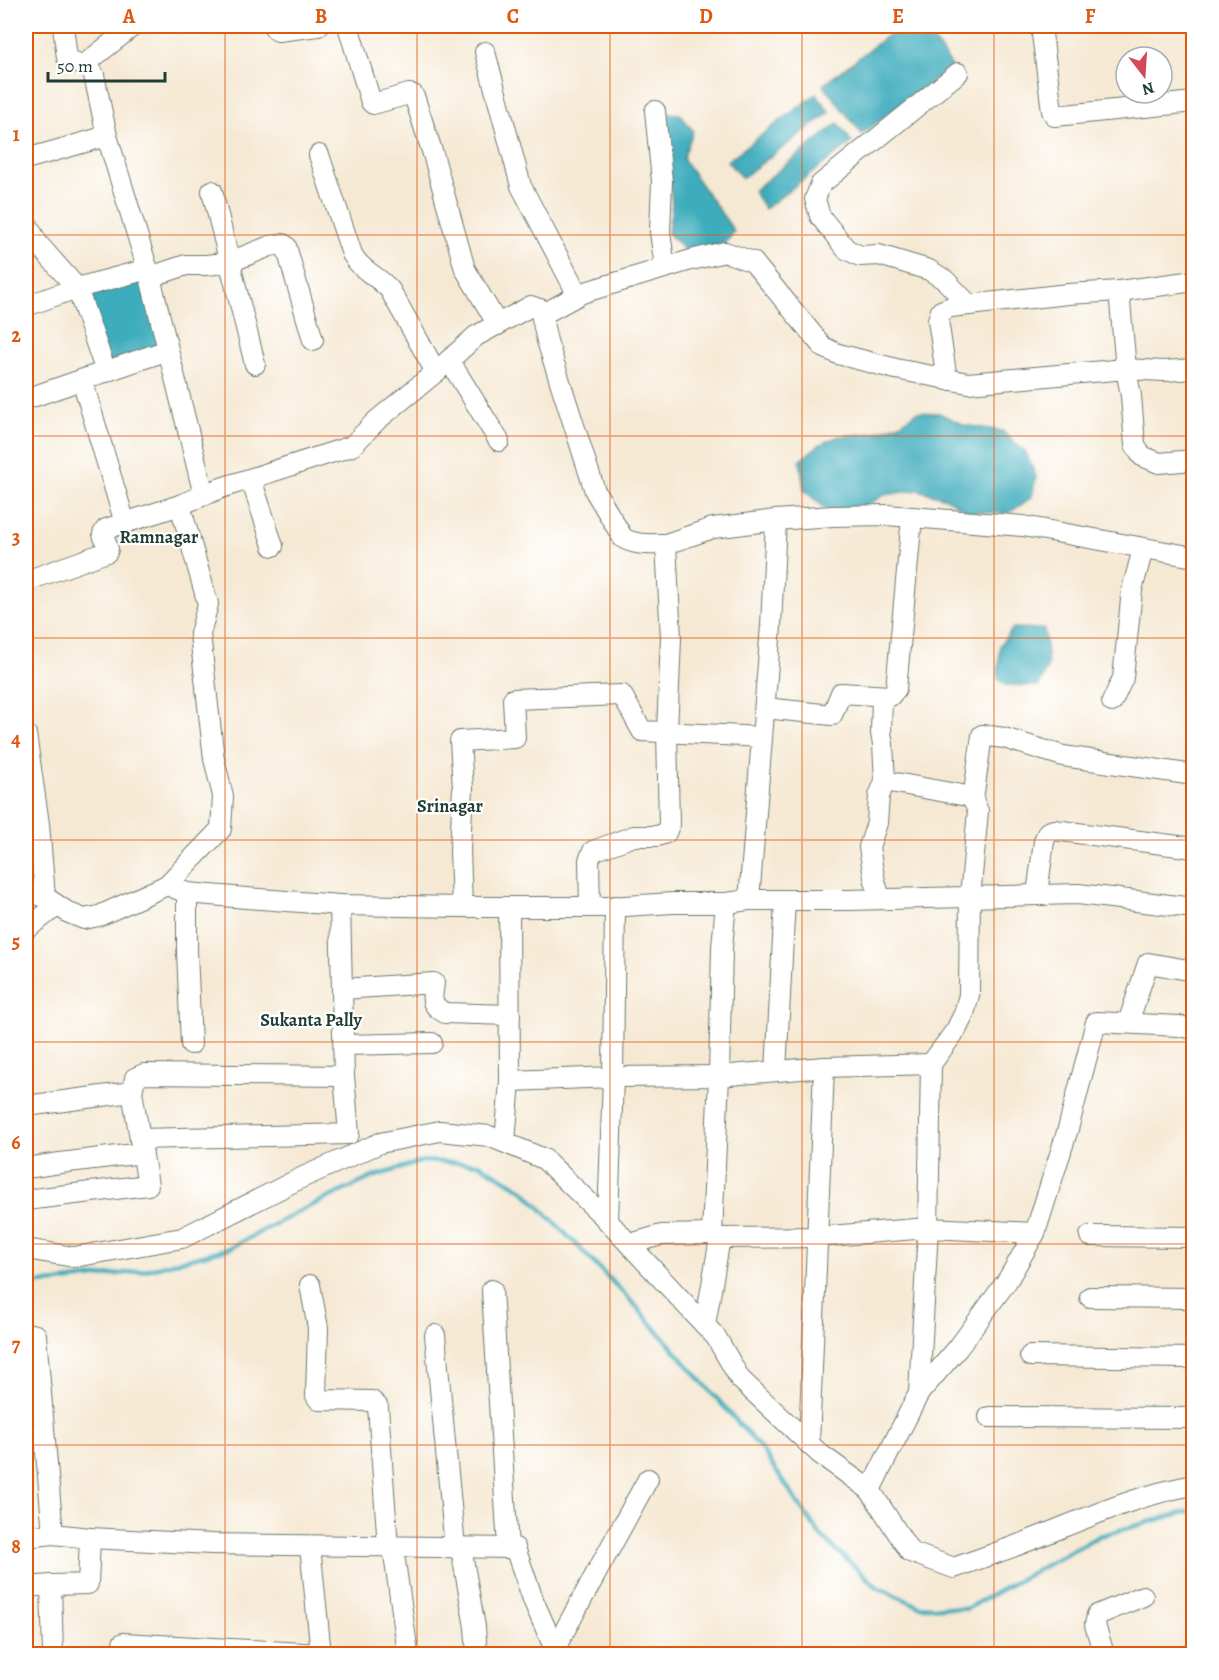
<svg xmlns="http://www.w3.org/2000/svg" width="1219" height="1680" font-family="Alegreya,serif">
<rect width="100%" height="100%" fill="#fff"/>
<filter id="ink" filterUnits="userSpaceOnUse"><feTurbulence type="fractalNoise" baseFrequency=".0167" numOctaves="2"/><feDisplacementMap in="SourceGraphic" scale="12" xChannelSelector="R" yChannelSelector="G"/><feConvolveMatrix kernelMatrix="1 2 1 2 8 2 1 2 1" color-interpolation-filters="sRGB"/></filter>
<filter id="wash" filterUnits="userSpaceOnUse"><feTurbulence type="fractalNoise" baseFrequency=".008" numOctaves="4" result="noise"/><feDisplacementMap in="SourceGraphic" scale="24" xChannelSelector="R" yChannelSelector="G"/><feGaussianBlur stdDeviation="1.35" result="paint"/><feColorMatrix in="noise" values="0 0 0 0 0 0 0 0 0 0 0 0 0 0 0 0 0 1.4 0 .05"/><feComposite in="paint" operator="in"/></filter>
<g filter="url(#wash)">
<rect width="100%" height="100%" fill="#f6e9d4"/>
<g fill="#3eacbc" stroke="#2e7478" stroke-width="1.5">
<polygon points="900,26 923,26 952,66 862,134 823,85"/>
<polygon points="816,94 830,112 742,178 727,161"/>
<polygon points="663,113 680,114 693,131 683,159 734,231 726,243 687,253 668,233 672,204"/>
<polygon points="838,123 852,142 765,209 753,191"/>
<polygon points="144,278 162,346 110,367 87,295"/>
<polygon points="917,412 939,413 964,425 1002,431 1026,453 1036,476 1032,497 1009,513 969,512 946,498 918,490 884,495 866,506 828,511 804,490 800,460 819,445 839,436 873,433 900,424"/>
<polygon points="1013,628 1044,629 1048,665 1039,686 1006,685 998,679 1000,645"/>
</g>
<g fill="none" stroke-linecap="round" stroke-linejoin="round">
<polyline stroke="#3eacbc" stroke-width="4.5" points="26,1284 57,1282 142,1271 230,1248 304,1209 373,1177 423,1161 479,1164 523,1190 634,1304 762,1450 820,1535 877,1587 919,1606 966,1609 1099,1536 1185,1512 1194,1512"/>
</g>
</g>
<g filter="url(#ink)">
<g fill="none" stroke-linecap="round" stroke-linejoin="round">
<defs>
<g id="minor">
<path d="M63,26L67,58C77,67 86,60 94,75L107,136L150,277L204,495"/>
<polyline points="273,26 276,30 278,31 318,26"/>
<polyline points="348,26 371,102 373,104 409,94 413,95 415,99 433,154 465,269 498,325"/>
<polyline points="1041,26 1052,111 1055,116 1194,102"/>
<polyline points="485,52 521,186 578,295"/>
<polyline points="85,64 133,26"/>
<polyline points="958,73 821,184 815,199 820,216 846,249 860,256 879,255 929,270 945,280 969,305"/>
<polyline points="655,111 662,181 660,232 665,268"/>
<path d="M319,155L352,254C362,272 377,275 390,290L436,372"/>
<polyline points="26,159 107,136"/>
<polyline points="212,191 255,364"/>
<polyline points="26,222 38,244 77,288 106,372"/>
<polyline points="150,277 186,265 207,265 230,262 270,246 283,244 286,246 313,340"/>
<polyline points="1119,291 1126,369 1131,396 1135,445 1142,456 1159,463 1194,460"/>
<polyline points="26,306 77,288 148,269"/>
<path d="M540,309L547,341L595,491L623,538C636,546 651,544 666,544"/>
<polyline points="449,360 499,441"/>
<polyline points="82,380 125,523"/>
<polyline points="947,380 938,320 941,311 951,307 1068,294 1119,291 1194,281"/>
<polyline points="26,399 168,350"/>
<polyline points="251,479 273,546"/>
<polyline points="26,581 107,552 108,549 103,534 106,529 180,505"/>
<polyline points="1112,702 1123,678 1132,590 1143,549"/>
<polyline points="765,708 832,715 841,693 890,696 896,689 912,517"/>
<polyline points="26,734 39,824 45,897"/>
<polyline points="973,800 982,735 1004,738 1063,756 1194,775"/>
<polyline points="167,885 187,893 246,898 340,905 462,907 609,907 673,903 726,903 749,900 849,900 1078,894 1194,908"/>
<polyline points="26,891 45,897 69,913 84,919 99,916 167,885 221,829 223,796 214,759 200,634 208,604 180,505 221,488 352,446 376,421 436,372 476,336 531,306 547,312 582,293 691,260 725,252 753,262 823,347 838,354 896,369 968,383 1126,369 1164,371 1194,369"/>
<polyline points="187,893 187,951 191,1044"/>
<polyline points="1037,894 1044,841 1048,832 1054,830 1194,848"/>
<polyline points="880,899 874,877 869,847 877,823 879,796 885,781"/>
<polyline points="749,900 771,626 776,520"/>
<polyline points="726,903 722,947 719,1076 824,1067 931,1064"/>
<polyline points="462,907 460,850 463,788 460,741 515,738 513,699 622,695 642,731 762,737"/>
<polyline points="509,907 510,1081 613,1077 719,1076 712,1234 720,1238 817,1237 928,1228 1035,1233"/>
<polyline points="590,907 589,860 593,851 634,836 657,836 666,833 669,825 667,732 671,638 666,544 713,528 776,520 833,516 887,515 1023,526 1194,557"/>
<polyline points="26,929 57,906"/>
<path d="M342,989L434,983C432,999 429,1004 445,1013L510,1015"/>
<polyline points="1128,1023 1148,963 1194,971"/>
<polyline points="344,1045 432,1043"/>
<polyline points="776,1071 785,900"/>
<polyline points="26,1106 132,1092 135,1078 144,1074 344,1076 340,905"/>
<polyline points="140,1139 349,1134 344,1076"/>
<polyline points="505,1142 510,1081"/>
<polyline points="26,1168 60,1163 143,1153"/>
<polyline points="26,1200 148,1185 132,1092"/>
<polyline points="608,1221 613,1077 615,906"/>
<polyline points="1090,1236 1194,1237"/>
<polyline points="630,1244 661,1235 712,1234"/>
<polyline points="26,1249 74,1257 182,1238 301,1178 380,1143 440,1131 489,1136 544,1159 601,1214 716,1337 740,1379 820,1454 870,1490 919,1393 928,1228 931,1064 956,1030 964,1014 969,995 970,897 978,811 973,800 967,796 885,781 883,744 881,733 882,696"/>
<polyline points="310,1285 318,1328 316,1396 319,1400 372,1401 378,1407 388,1547"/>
<polyline points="492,1290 508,1548"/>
<polyline points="1090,1297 1194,1298"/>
<polyline points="705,1325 720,1238"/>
<polyline points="26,1333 36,1335 53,1534"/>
<polyline points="435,1335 455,1548"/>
<polyline points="1030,1356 1194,1358"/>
<polyline points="919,1393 958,1348 1007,1281 1035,1233 1068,1129 1096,1022 1179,1026 1194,1029"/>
<polyline points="989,1417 1194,1418"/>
<polyline points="809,1444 824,1067"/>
<path d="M870,1490L910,1552L954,1568C978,1559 1003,1551 1028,1541C1082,1520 1136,1495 1194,1485"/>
<polyline points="26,1537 53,1534 90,1538 212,1544 515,1548 534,1602 557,1654"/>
<polyline points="310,1546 321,1654"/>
<polyline points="393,1547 408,1654"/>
<polyline points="461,1548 475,1627 477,1654"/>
<polyline points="26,1587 51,1585"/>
<polyline points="123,1643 321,1654"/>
<polyline points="554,1650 648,1479"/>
<polyline points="53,1654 51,1585 88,1584 90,1538"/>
<polyline points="1104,1654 1095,1625 1097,1615 1143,1596"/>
<polyline points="1191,1654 1194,1653"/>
</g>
</defs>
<use href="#minor" stroke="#6a796c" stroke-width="22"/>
<use href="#minor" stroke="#fff" stroke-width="20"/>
</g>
</g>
<path fill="none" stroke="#de580e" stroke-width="1.5" stroke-opacity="0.55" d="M225,26V1654M417,26V1654M610,26V1654M802,26V1654M994,26V1654M26,235H1194M26,436H1194M26,638H1194M26,840H1194M26,1042H1194M26,1244H1194M26,1445H1194"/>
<g text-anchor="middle" stroke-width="4.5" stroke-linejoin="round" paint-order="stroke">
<g font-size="18" font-weight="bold" fill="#1f3d34" stroke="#fff">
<text x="159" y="543">Ramnagar</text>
<text x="450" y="812">Srinagar</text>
<text x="311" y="1026">Sukanta Pally</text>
</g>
</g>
<rect width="1219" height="1680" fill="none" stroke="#fff" stroke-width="66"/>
<g transform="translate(1144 75) rotate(163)"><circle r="28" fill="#ffffff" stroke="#a5b1ae" stroke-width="1.5"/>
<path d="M0-4.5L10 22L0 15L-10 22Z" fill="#d1495b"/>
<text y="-9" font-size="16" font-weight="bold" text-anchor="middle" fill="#1f3d34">N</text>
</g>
<path d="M48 72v9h117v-9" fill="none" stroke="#1f3d34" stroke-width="3"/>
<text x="57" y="72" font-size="18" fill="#1f3d34" stroke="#ffffff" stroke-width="4.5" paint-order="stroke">50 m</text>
<rect x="33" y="33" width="1153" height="1614" fill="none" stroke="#de580e" stroke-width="2"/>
<g font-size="20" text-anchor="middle" font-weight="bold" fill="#de580e">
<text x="129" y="23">A</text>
<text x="321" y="23">B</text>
<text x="513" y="23">C</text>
<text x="706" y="23">D</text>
<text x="898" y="23">E</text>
<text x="1090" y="23">F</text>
<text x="16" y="141">1</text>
<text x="16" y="342">2</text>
<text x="16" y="544">3</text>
<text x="16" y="746">4</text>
<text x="16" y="948">5</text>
<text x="16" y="1149">6</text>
<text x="16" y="1351">7</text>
<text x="16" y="1553">8</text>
</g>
</svg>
